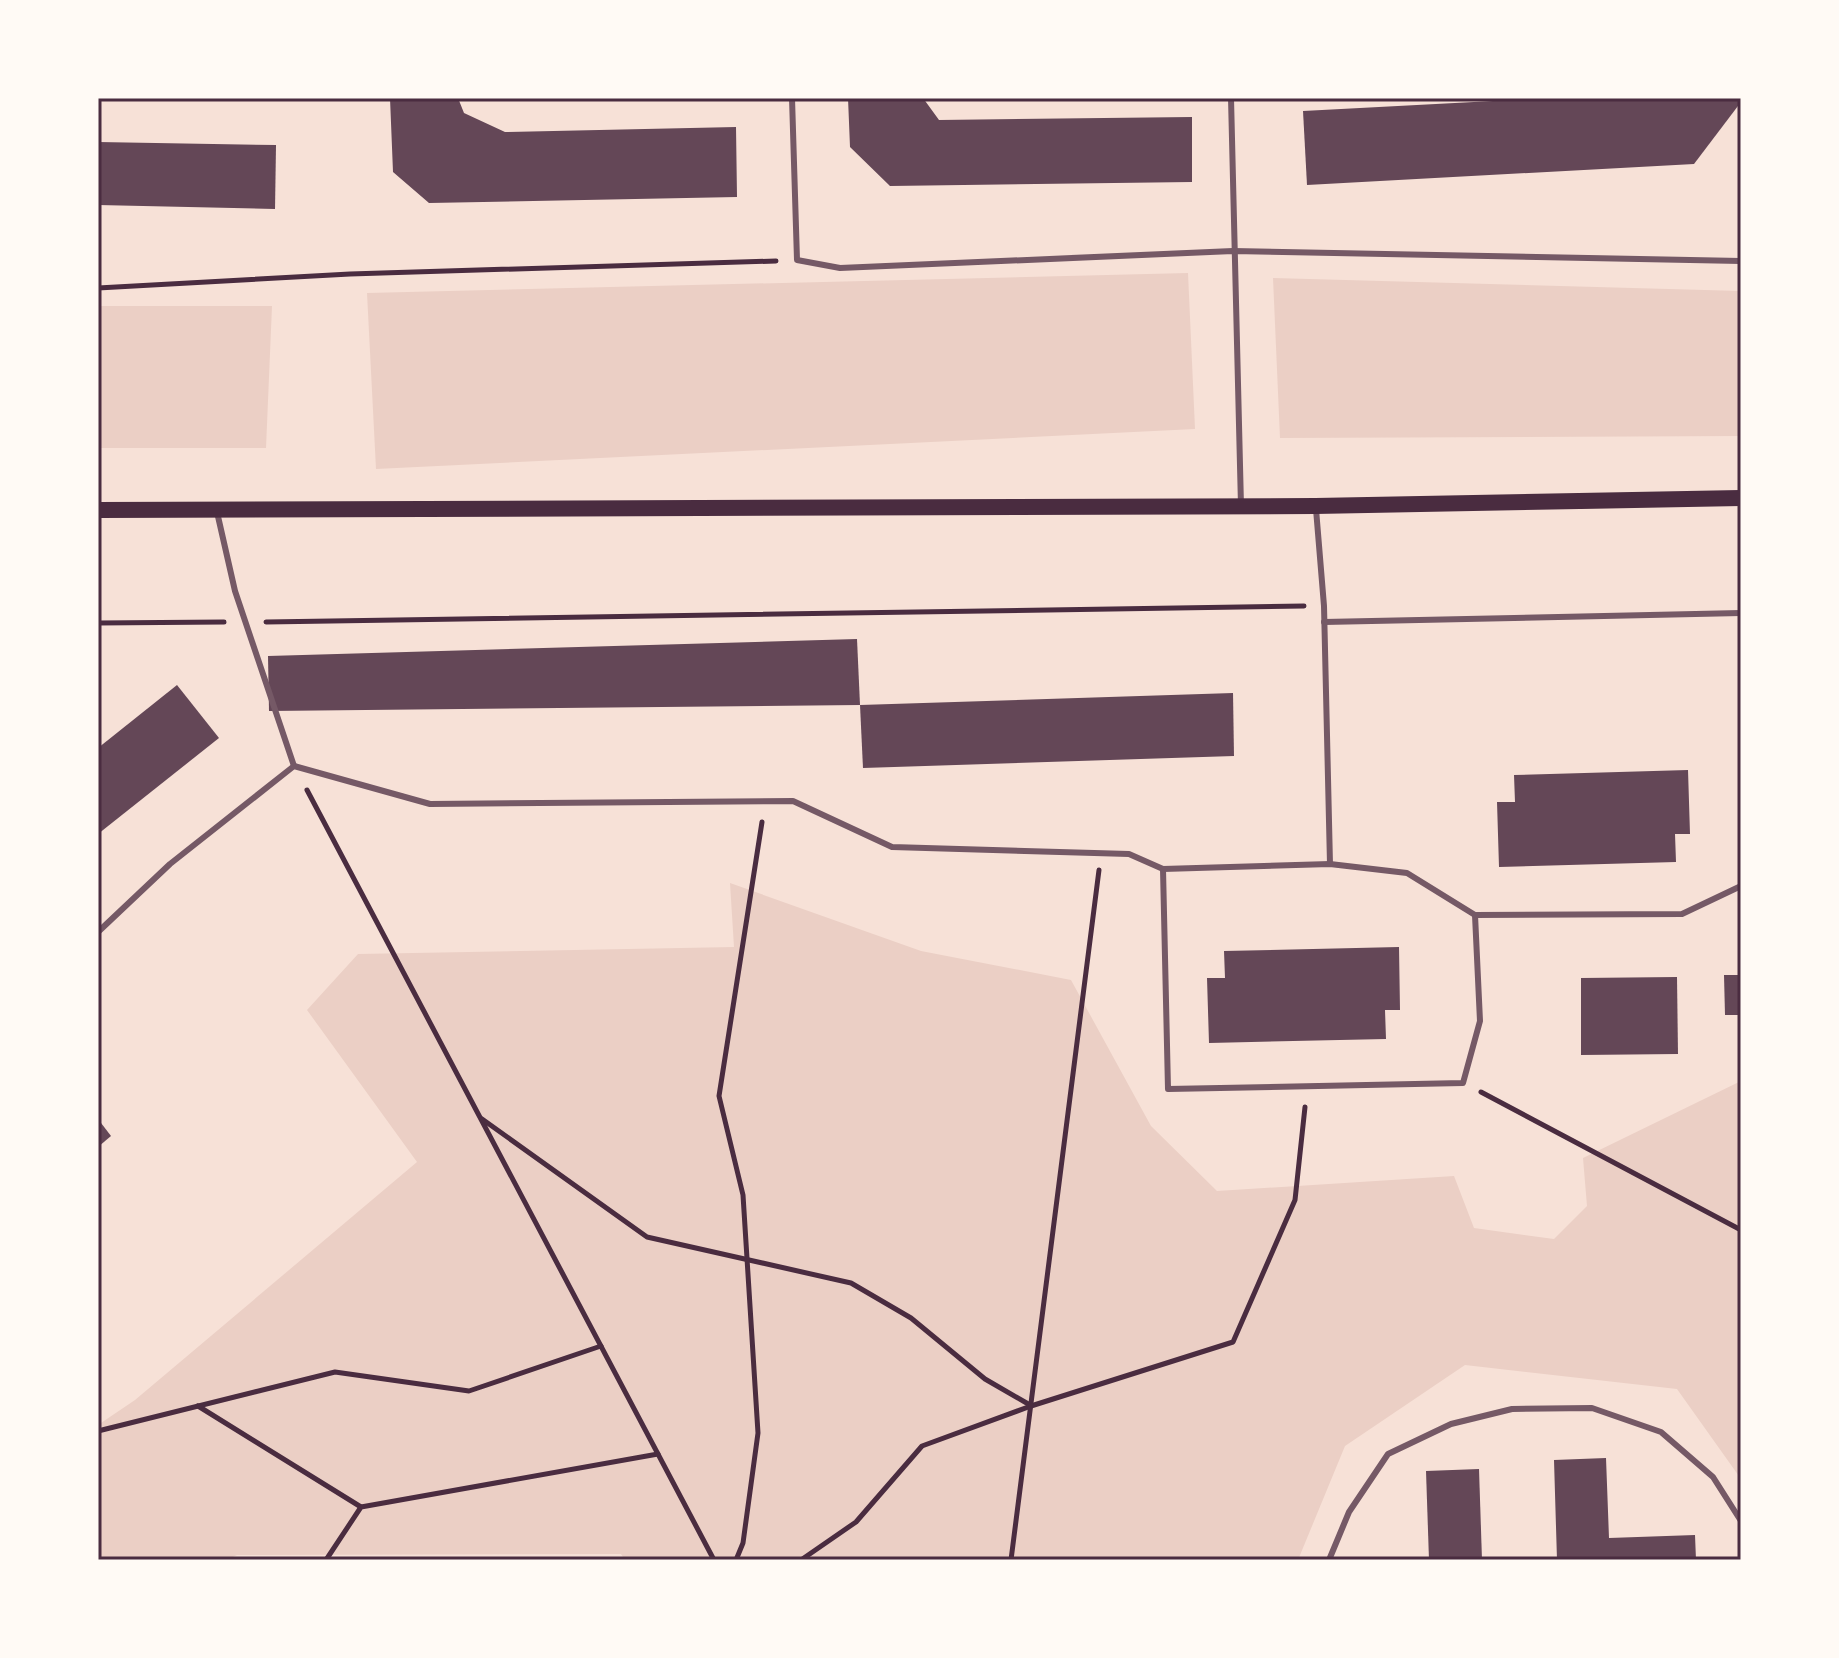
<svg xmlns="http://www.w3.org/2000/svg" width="1839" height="1658" font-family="'Nunito Sans',sans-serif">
<rect width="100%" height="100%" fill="#f7e1d7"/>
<g fill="#ebcfc5">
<polygon points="1188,273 1195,429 376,469 367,293"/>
<polygon points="1273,278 1741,291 1741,436 1280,438"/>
<polygon points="272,306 266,448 98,448 98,306"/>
<polygon points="730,883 921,951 1071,980 1151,1126 1217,1191 1454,1176 1474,1228 1554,1239 1587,1206 1583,1158 1741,1081 1741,1479 1677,1389 1465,1365 1345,1446 1298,1560 625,1560 621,1554 237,1555 226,1560 98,1560 98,1425 135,1400 417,1162 307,1010 358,954 734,947"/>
</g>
<g fill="#644757">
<polygon points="390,98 458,98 464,113 505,132 736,127 737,197 429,203 393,172"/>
<polygon points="848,98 923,98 939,120 1192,117 1192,182 890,186 850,147"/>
<polygon points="1550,98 1741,98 1741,102 1694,164 1307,185 1303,111"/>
<polygon points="98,142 276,145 275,209 98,205"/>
<polygon points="857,639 860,705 269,711 268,656"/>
<polygon points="177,685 219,738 98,834 98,748"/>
<polygon points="1233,693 1234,756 863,768 860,705"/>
<polygon points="1688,770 1690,834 1675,834 1676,862 1499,867 1497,802 1515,802 1514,775"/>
<polygon points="1399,947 1400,1010 1385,1010 1386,1039 1209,1043 1207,978 1225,978 1224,951"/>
<polygon points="1724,975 1741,975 1741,1015 1725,1015"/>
<polygon points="1677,977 1678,1054 1581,1055 1581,978"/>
<polygon points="98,1119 111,1136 98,1147"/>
<polygon points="1606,1458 1609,1538 1695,1535 1696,1560 1557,1560 1554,1460"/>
<polygon points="1479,1469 1482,1560 1429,1560 1426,1471"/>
</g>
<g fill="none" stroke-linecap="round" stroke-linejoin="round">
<g stroke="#4a2c40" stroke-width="5">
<polyline points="98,288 350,274 776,261"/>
<polyline points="266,622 1304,606"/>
<polyline points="98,623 224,622"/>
<polyline points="307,790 714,1560"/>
<polyline points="1481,1092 1741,1230"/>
<polyline points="482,1119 647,1237 851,1283 911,1318 985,1379 1030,1405"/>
<polyline points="198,1406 361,1507"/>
<polyline points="98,1431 335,1372 469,1391 601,1346"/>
<polyline points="326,1560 361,1507 658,1454"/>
<polyline points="736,1560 743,1543 758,1433 743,1195 719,1096 762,822"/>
<polyline points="801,1560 856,1522 922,1446 1031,1406 1233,1342 1295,1200 1305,1107"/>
<polyline points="1011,1560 1099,870"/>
</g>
<g stroke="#755966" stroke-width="6">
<polyline points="792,98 797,260 840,268 1233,251 1741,261"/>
<polyline points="1231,98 1241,506"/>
<polyline points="1316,509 1324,606 1330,864"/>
<polyline points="217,512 235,591 294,766"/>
<polyline points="1324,622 1741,613"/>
<polyline points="1163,869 1168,1089 1463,1083 1480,1021 1475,915"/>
<polyline points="98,932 170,864 294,766 430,804 793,801 892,847 1129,854 1163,869 1330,864 1407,873 1475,915 1682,914 1741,886"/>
<polyline points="1329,1560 1349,1512 1388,1454 1451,1424 1512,1409 1592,1408 1661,1432 1713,1477 1741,1521"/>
</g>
<polyline stroke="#4a2c40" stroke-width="16" points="98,510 1315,506 1741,498"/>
</g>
<rect width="1839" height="1658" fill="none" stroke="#fffaf5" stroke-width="200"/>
<rect x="100" y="100" width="1639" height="1458" fill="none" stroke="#4a2c40" stroke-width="3"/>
</svg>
